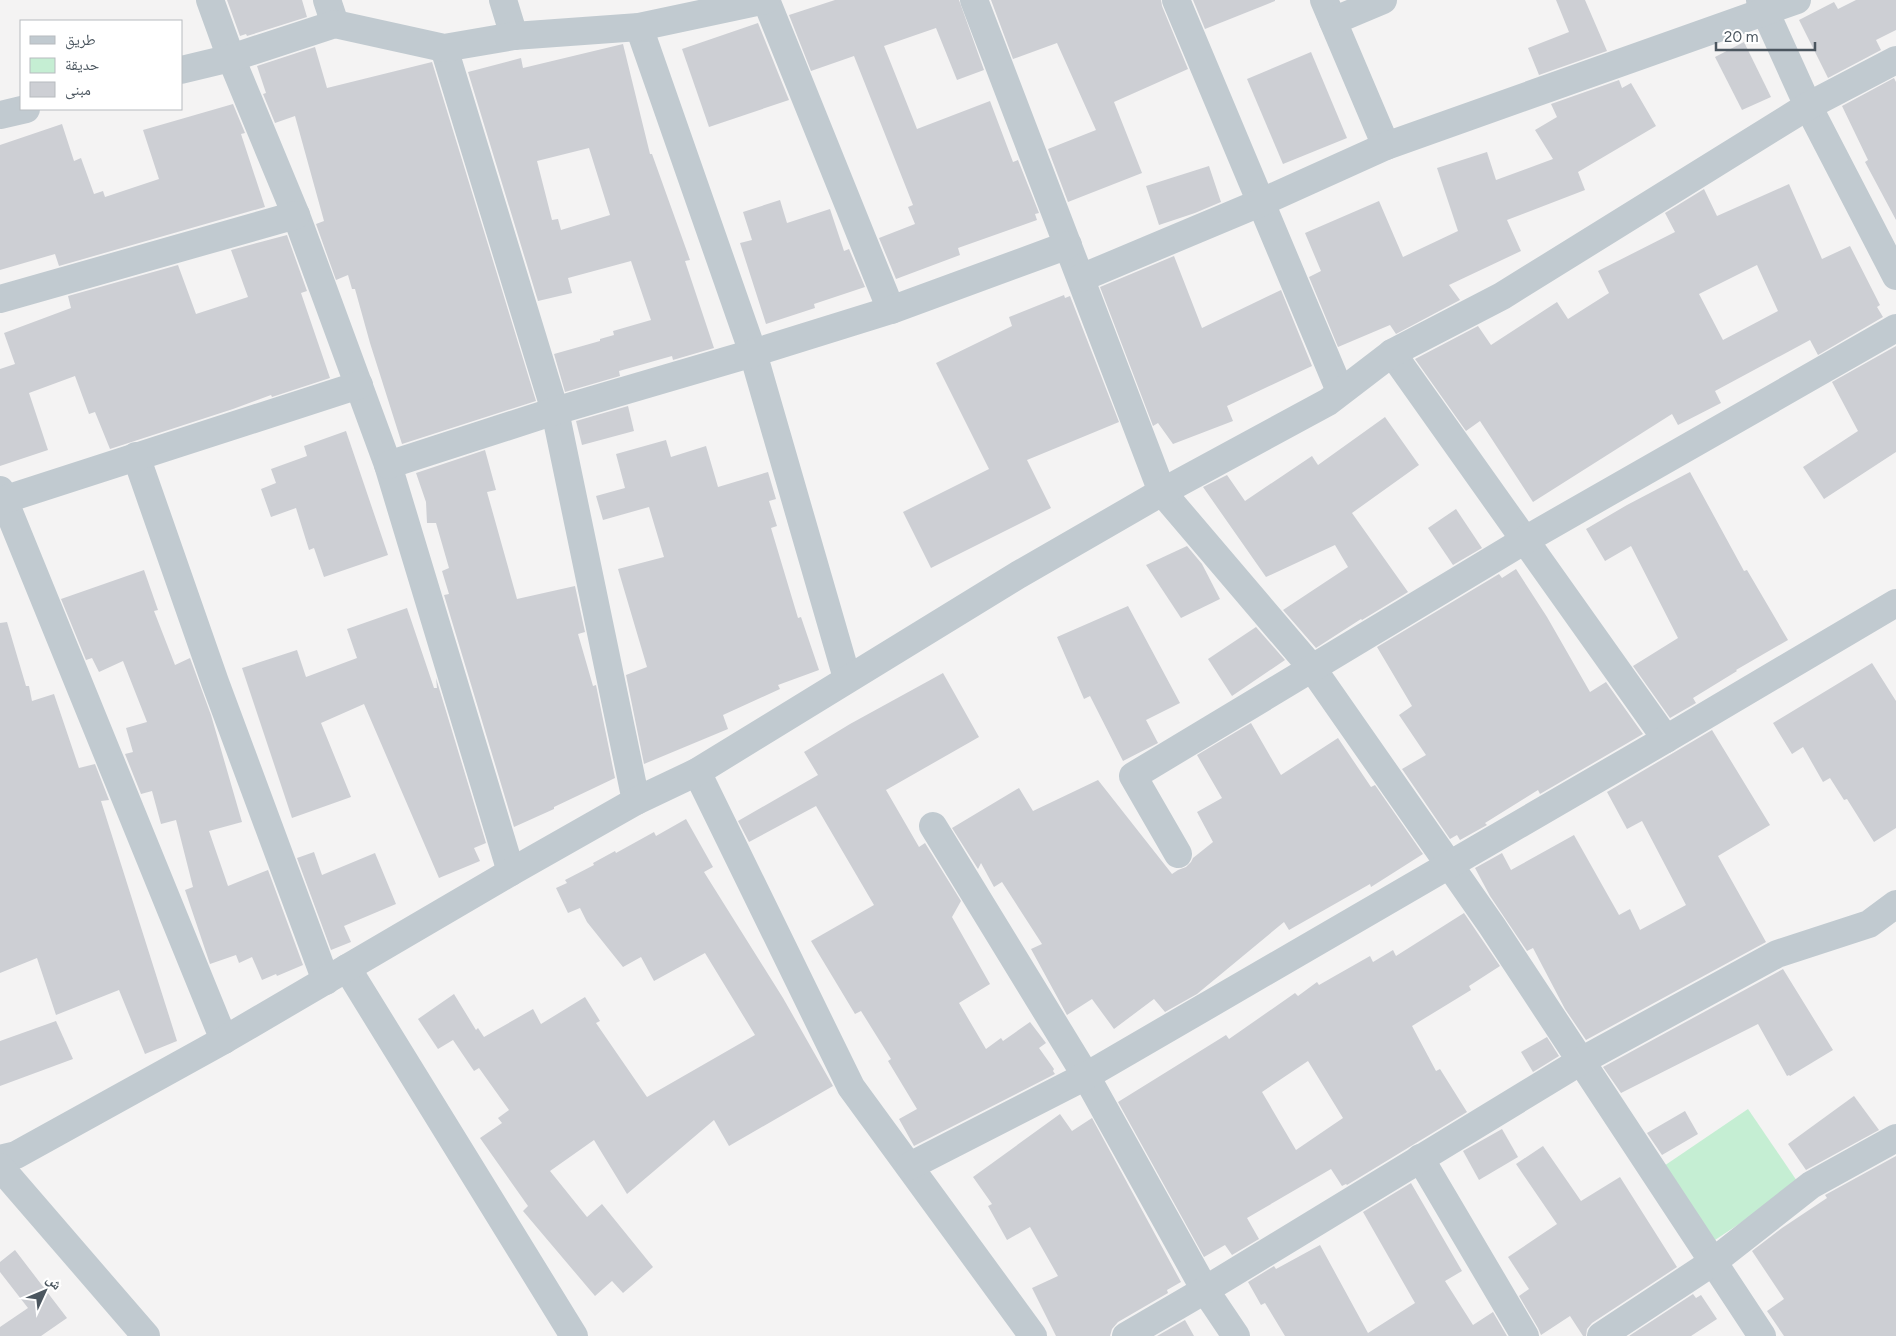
<svg xmlns="http://www.w3.org/2000/svg" width="1896" height="1336" font-family="Figtree,'Noto Naskh Arabic',sans-serif">
<rect width="100%" height="100%" fill="#f4f3f3"/>
<polygon fill="#c5eed3" points="1748,1109 1799,1184 1712,1242 1661,1168"/>
<g fill="#cdcfd4" fill-rule="evenodd">
<polygon points="227,0 302,0 307,17 247,36 246,34 240,36"/>
<polygon points="835,0 959,0 984,70 957,80 936,28 884,46 917,129 990,101 1013,162 1018,160 1039,213 1035,214 1037,220 958,248 960,255 896,279 879,238 915,224 908,207 913,205 854,56 811,71 789,15"/>
<polygon points="991,0 1161,0 1162,6 1188,69 1114,102 1142,173 1068,202 1048,149 1096,130 1057,43 1013,59"/>
<polygon points="1193,0 1275,0 1275,1 1205,29"/>
<polygon points="1556,0 1585,0 1607,51 1539,75 1528,48 1569,32"/>
<polygon points="1856,0 1896,0 1896,30 1876,40 1881,50 1828,78 1799,20 1834,2 1838,9"/>
<polygon points="758,23 789,100 709,127 682,49"/>
<polygon points="1744,42 1771,97 1742,110 1715,57"/>
<path d="M623,44L650,154H652L690,260L685,261L714,348L673,360L672,356L619,371L620,376L565,392L554,354L600,341V339L614,335L613,331L651,320L631,261L568,278L572,293L538,301L468,72L521,58L523,68ZM589,148L610,215L561,230L558,219L552,220L537,161Z"/>
<polygon points="315,47 327,88 432,62 536,401 402,444 370,343 355,289 352,289 348,275 336,280 316,224 324,221 295,116 275,123 263,94 266,93 257,66"/>
<polygon points="1311,52 1347,138 1283,164 1247,79"/>
<polygon points="1894,78 1896,82 1896,220 1865,162 1868,160 1842,106"/>
<polygon points="1619,80 1622,88 1631,83 1656,126 1578,172 1585,190 1507,220 1521,251 1449,285 1460,300 1396,334 1390,325 1338,347 1309,277 1321,271 1305,233 1379,201 1403,257 1458,231 1437,168 1487,152 1496,180 1553,159 1535,130 1557,117 1551,104"/>
<polygon points="233,104 245,133 241,134 265,207 59,266 55,254 0,270 0,145 62,124 74,161 81,158 94,194 103,191 105,197 159,179 143,130"/>
<polygon points="1209,166 1221,202 1195,213 1159,225 1146,186"/>
<path d="M1789,184L1822,259L1850,246L1880,305L1877,307L1883,317L1818,355L1810,340L1715,391L1721,403L1678,425L1672,414L1533,502L1480,421L1466,431L1415,359L1478,326L1491,345L1557,302L1568,319L1609,293L1598,271L1675,232L1665,213L1704,189L1717,216ZM1757,265L1778,311L1723,340L1699,294Z"/>
<polygon points="780,200 787,223 830,209 844,251 849,249 865,287 814,304 815,308 766,324 740,243 752,240 743,212"/>
<polygon points="287,235 307,291 301,293 330,378 272,397 271,395 233,409 110,449 95,412 89,414 75,376 29,393 48,450 0,466 0,369 15,364 4,333 71,308 68,296 178,265 196,314 248,297 231,250"/>
<polygon points="1174,256 1202,328 1281,290 1312,366 1227,406 1233,421 1173,444 1158,423 1153,426 1100,287"/>
<polygon points="1064,295 1065,298 1070,296 1119,422 1027,460 1051,508 931,568 903,512 989,469 936,363 1012,326 1009,317"/>
<polygon points="1896,346 1896,452 1824,499 1803,467 1858,431 1832,382"/>
<polygon points="628,406 634,431 582,445 576,421"/>
<polygon points="1385,417 1419,465 1352,513 1408,592 1362,620 1361,619 1316,648 1283,610 1348,567 1335,545 1266,577 1203,487 1227,475 1245,501 1312,456 1318,465"/>
<polygon points="346,431 388,555 324,577 314,548 309,550 296,508 271,517 261,489 276,483 271,469 307,456 304,446"/>
<polygon points="666,440 671,457 706,446 718,487 768,472 776,499 769,501 777,526 771,528 798,618 801,617 819,670 778,685 780,689 723,715 728,729 644,764 626,675 647,667 618,569 664,557 649,507 603,520 596,496 625,488 616,454"/>
<polygon points="485,450 496,490 487,492 517,599 575,586 585,632 578,634 593,686 596,685 615,778 554,807 554,809 514,827 444,595 449,594 442,571 449,568 436,523 427,523 426,502 416,473"/>
<polygon points="1690,472 1744,571 1747,570 1788,640 1736,670 1737,671 1693,698 1696,703 1670,718 1633,666 1678,638 1631,546 1605,561 1586,529 1627,505"/>
<polygon points="1456,509 1482,548 1453,565 1428,528"/>
<polygon points="1187,546 1202,564 1220,599 1181,618 1146,565"/>
<polygon points="1516,569 1547,617 1590,692 1606,682 1643,734 1540,794 1538,790 1485,823 1487,825 1460,840 1457,835 1450,839 1402,769 1426,755 1399,715 1412,706 1377,647 1499,574 1502,578"/>
<polygon points="144,570 158,610 154,611 175,665 190,658 211,715 242,822 209,831 228,886 268,870 303,965 277,976 276,974 262,980 252,957 239,963 236,955 210,964 185,890 193,887 176,820 161,824 152,791 141,794 125,754 133,752 126,728 147,722 123,661 99,672 92,658 86,660 61,599"/>
<polygon points="1128,606 1180,703 1146,720 1158,743 1123,761 1090,696 1084,699 1057,637"/>
<polygon points="407,608 434,688 437,688 436,678 486,843 474,848 480,861 439,878 364,704 321,723 351,797 292,818 242,668 297,650 306,677 357,658 347,629"/>
<polygon points="7,622 26,686 29,686 32,701 54,694 79,768 95,764 109,800 101,801 177,1041 145,1054 119,990 56,1015 37,958 0,973 0,623"/>
<polygon points="1256,627 1285,660 1232,696 1208,659"/>
<polygon points="1872,663 1896,701 1896,828 1874,842 1847,799 1844,800 1830,778 1823,782 1803,747 1792,754 1773,723"/>
<polygon points="943,673 979,737 886,790 919,847 925,843 961,901 952,917 990,984 959,1003 986,1049 1001,1038 1003,1041 1030,1022 1046,1043 1039,1048 1054,1069 1053,1071 1055,1074 914,1146 899,1119 917,1109 888,1061 891,1059 861,1011 855,1014 811,941 874,905 816,806 749,842 738,821 818,775 804,752 850,724"/>
<polygon points="1251,723 1281,775 1338,738 1371,787 1375,785 1423,854 1371,887 1370,884 1289,930 1284,922 1197,994 1165,1012 1154,999 1114,1029 1092,999 1067,1015 1031,949 1042,944 1002,882 994,887 981,863 978,869 952,828 1019,788 1033,811 1098,780 1172,874 1178,870 1186,867 1191,862 1193,858 1213,842 1197,812 1222,798 1197,755"/>
<polygon points="1712,730 1770,825 1718,856 1766,942 1586,1040 1565,1009 1533,948 1527,951 1490,896 1475,868 1502,853 1511,870 1574,835 1619,915 1630,909 1640,930 1686,905 1642,821 1627,829 1607,792"/>
<polygon points="686,819 713,867 704,872 783,998 833,1086 729,1146 714,1120 627,1194 594,1140 550,1171 587,1217 602,1204 653,1267 623,1293 612,1281 595,1296 523,1211 528,1206 480,1138 502,1123 498,1118 509,1110 479,1068 474,1071 453,1040 438,1049 418,1019 454,994 476,1030 478,1028 484,1037 533,1009 541,1024 585,997 600,1021 596,1023 647,1097 755,1035 705,953 654,981 641,957 623,967 587,922 580,908 568,913 556,888 567,883 565,880 594,865 593,863 615,851 616,853 654,832 656,836"/>
<polygon points="314,852 322,875 375,853 396,904 344,926 351,942 331,950 297,858"/>
<path d="M1464,913L1500,966L1469,986L1471,990L1412,1026L1436,1071L1440,1069L1467,1112L1347,1185L1346,1184L1342,1186L1331,1169L1247,1218L1259,1239L1232,1255L1225,1245L1204,1257L1118,1102L1226,1035L1229,1039L1295,993L1298,996L1317,982L1319,985L1370,956L1373,962L1393,950L1396,956ZM1308,1061L1343,1118L1296,1150L1262,1092Z"/>
<polygon points="1783,969 1833,1050 1790,1076 1789,1075 1787,1076 1758,1024 1621,1093 1603,1067"/>
<polygon points="56,1021 73,1059 0,1086 0,1041"/>
<polygon points="1547,1037 1559,1056 1533,1072 1521,1052"/>
<polygon points="1854,1096 1879,1130 1806,1170 1788,1144"/>
<polygon points="1685,1111 1698,1134 1662,1155 1647,1133"/>
<polygon points="1060,1114 1072,1131 1092,1118 1181,1282 1167,1290 1168,1293 1118,1322 1112,1329 1110,1336 1056,1336 1032,1288 1058,1276 1030,1227 1007,1240 988,1206 992,1204 973,1177"/>
<polygon points="1502,1129 1518,1157 1479,1180 1463,1151"/>
<polygon points="1543,1146 1581,1201 1620,1177 1677,1267 1592,1323 1587,1329 1586,1336 1583,1336 1570,1316 1541,1335 1538,1328 1519,1296 1529,1289 1508,1257 1557,1224 1516,1164"/>
<polygon points="1896,1156 1896,1336 1784,1336 1767,1311 1784,1299 1752,1251 1782,1228 1827,1198 1825,1195"/>
<polygon points="1411,1183 1462,1271 1445,1281 1473,1325 1493,1312 1507,1336 1285,1336 1265,1303 1261,1305 1248,1282 1274,1266 1276,1269 1320,1245 1368,1333 1415,1303 1363,1212"/>
<polygon points="15,1250 67,1318 41,1336 0,1336 0,1327 28,1308 0,1272 0,1262"/>
<polygon points="1693,1294 1696,1298 1701,1295 1717,1319 1691,1336 1629,1336"/>
<polygon points="1185,1320 1194,1336 1157,1336"/>
</g>
<g fill="none" stroke-linecap="round" stroke-linejoin="round">
<g stroke="#c1cad0" stroke-width="28">
<polyline points="210,0 231,58 296,215 388,465 511,872"/>
<polyline points="327,0 335,24"/>
<polyline points="503,0 514,36"/>
<polyline points="766,0 891,310"/>
<polyline points="974,0 1162,492 1312,668 1492,926 1762,1336"/>
<polyline points="1176,0 1340,391"/>
<polyline points="1324,0 1386,146"/>
<polyline points="1760,0 1808,106 1896,276"/>
<polyline points="1333,21 1383,0"/>
<polyline points="639,27 753,353 847,678"/>
<polyline points="444,48 555,411 636,801"/>
<polyline points="181,70 231,58 335,24 444,48 514,36 639,27 766,0"/>
<polyline points="0,115 26,109"/>
<polyline points="1081,278 1262,202 1386,146 1797,0"/>
<polyline points="0,299 296,215"/>
<polyline points="1392,353 1666,739"/>
<polyline points="136,456 215,682 326,981"/>
<polyline points="388,465 555,411 753,353 891,310 1068,245"/>
<polyline points="0,490 224,1040"/>
<polyline points="0,501 359,385"/>
<polyline points="697,772 851,1087 1033,1336"/>
<polyline points="933,826 1086,1076 1205,1290 1236,1336"/>
<polyline points="1178,854 1133,776 1525,540 1896,328"/>
<polyline points="347,968 574,1336"/>
<polyline points="1420,1158 1525,1336"/>
<polyline points="0,1159 16,1155 224,1040 511,872 636,801 697,772 1018,575 1162,492 1328,402 1392,353 1502,296 1808,106 1896,60"/>
<polyline points="910,1166 1086,1076 1666,739 1896,603"/>
<polyline points="0,1167 146,1336"/>
<polyline points="1126,1336 1205,1290 1581,1061 1777,954 1869,924 1896,904"/>
<polyline points="1601,1336 1713,1262 1811,1185 1896,1138"/>
</g>
</g>
<rect x="20" y="20" width="162" height="90" fill="#ffffff" stroke="#b7bbbf"/>
<rect x="30" y="36" width="25" height="8" fill="#c1cad0" stroke="#b7bbbf"/>
<text x="65" y="45" font-size="15" fill="#4b565f">طريق</text>
<rect x="30" y="58" width="25" height="15" fill="#c5eed3" stroke="#b7bbbf"/>
<text x="65" y="70" font-size="15" fill="#4b565f">حديقة</text>
<rect x="30" y="82" width="25" height="15" fill="#cdcfd4" stroke="#b7bbbf"/>
<text x="65" y="95" font-size="15" fill="#4b565f">مبنى</text>
<g transform="translate(45 1291) rotate(46)" stroke="#ffffff" stroke-width="4" paint-order="stroke">
<path d="M0-4L9 19L0 12L-9 19Z" fill="#4b565f"/>
<text y="-8" font-size="14" font-weight="bold" text-anchor="middle" fill="#4b565f">ش</text>
</g>
<path d="M1716 42v8h99v-8" fill="none" stroke="#4b565f" stroke-width="2.5"/>
<text x="1724" y="42" font-size="15" fill="#4b565f" stroke="#ffffff" stroke-width="4" paint-order="stroke">20 m</text>
</svg>
